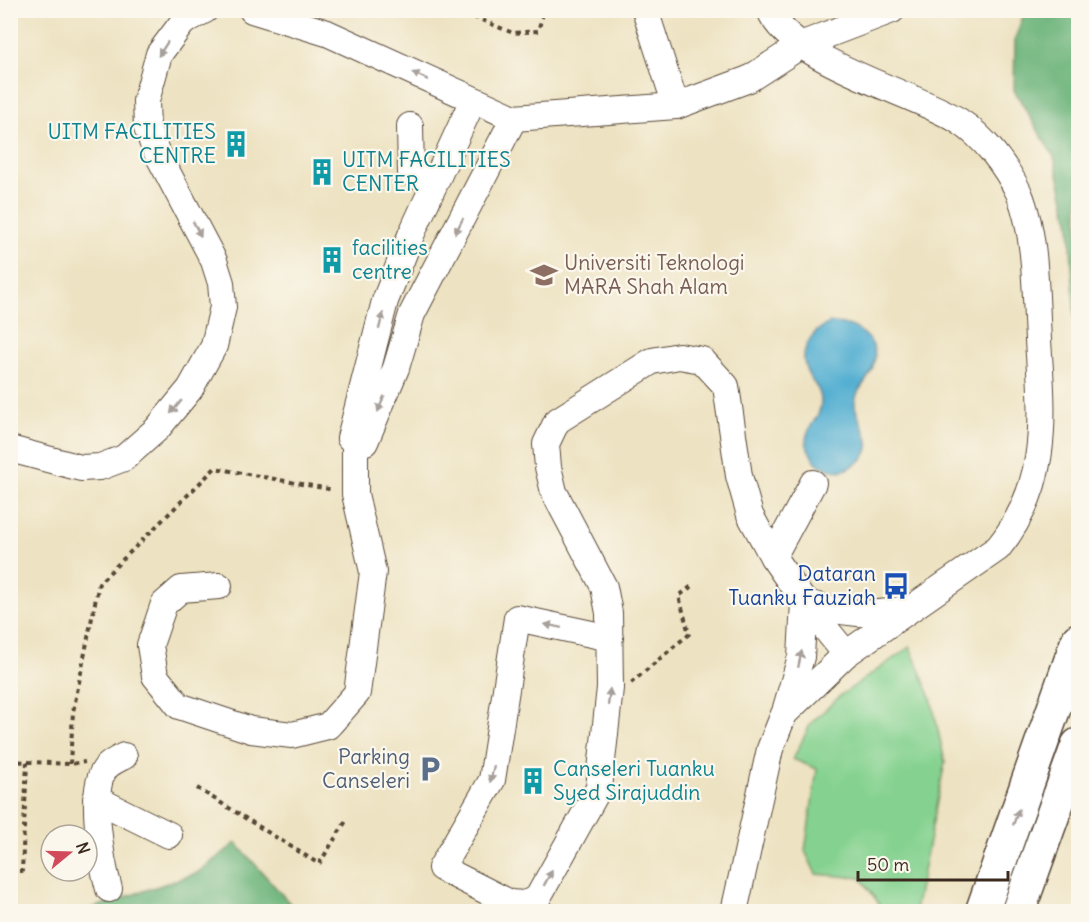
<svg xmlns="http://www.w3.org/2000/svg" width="1089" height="922" font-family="Delius,sans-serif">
<rect width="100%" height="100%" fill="#fbf7ec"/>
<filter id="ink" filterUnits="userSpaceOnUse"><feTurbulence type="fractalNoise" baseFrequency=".0167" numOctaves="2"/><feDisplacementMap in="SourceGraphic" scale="12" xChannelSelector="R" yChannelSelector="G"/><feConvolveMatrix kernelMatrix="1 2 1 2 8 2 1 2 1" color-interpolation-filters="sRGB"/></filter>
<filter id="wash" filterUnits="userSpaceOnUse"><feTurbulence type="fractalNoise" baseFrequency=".008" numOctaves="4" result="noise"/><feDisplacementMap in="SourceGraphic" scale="24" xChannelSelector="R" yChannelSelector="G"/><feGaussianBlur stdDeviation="1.35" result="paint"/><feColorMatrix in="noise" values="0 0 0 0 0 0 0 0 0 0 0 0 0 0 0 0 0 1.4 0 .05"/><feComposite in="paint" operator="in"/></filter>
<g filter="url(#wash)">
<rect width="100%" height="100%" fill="#ede2c1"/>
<polygon fill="#85d290" stroke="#607e57" stroke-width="1.5" points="910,647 931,698 945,762 915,911 884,911 861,878 816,874 805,851 817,769 793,759 811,723 840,696"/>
<g fill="#6cb47a" stroke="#546f4c" stroke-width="1.5">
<polygon points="1025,11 1078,11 1078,385 1070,225 1054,157 1014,90 1015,39"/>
<polygon points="236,843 294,908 290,912 81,912 197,873"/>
</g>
<path fill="#53afd1" stroke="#476c78" stroke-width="1.5" d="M830,323C854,322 882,338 873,367C869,381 856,388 855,403C854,423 888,447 851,467C839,474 828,470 817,463C790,430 822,426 821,400C820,388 814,385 809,376C797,354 808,333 830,323Z"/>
</g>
<g filter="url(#ink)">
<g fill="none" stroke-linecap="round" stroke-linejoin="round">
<defs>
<g id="minor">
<polyline points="252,10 327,33 514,118 676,106 749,79 803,44 892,10"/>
<polyline points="645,10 676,106"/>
<polyline points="473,100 411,235 385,301 350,438 355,442 365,442 396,368 412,314 514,118"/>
<polyline points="410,126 411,173 435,182"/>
<polyline points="10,449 81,468 100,467 124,458 157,429 190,389 214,346 223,307 221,283 214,261 155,149 147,128 146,101 159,54 183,22 205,10"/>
<polyline points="773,557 813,483"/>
<polyline points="219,586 181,589 164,604 150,645 155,676 179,706 251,730 292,735 328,726 357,693 373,572 355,494 355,442"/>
<path d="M804,602C839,613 872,618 907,608"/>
<polyline points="610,638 517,618 492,780 441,868 510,903 524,904 537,899 599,788 610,688 609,613 604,587 554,492 548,467 546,444 557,421 652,361 679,356 702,360 726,386 739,476 750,515 773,557 804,602 846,654"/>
<polyline points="786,708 801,657 804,602"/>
<polyline points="96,799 169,835"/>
<path d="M109,889C102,864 88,790 105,769C109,763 119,759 124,756"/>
<path d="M734,912L770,749L784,714L846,654L998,548C1046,489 1044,427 1039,355C1035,306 1038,238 1019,193C1006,166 984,137 959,121C913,92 789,61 770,10"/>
</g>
<g id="major">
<polyline points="982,912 1078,640"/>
<polyline points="1018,912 1078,745"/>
</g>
</defs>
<use href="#minor" stroke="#564636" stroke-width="28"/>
<use href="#major" stroke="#564636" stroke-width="36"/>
<g stroke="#564636" stroke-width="4" stroke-dasharray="4.5 4.5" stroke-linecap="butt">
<polyline points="457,10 513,33 538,31 544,10"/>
<polyline points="631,683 689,634 679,596 693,585"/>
<polyline points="10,761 70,764 85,762"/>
<polyline points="70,764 73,712 99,583 215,468 334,490"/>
<polyline points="197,788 319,864 346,821"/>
<polyline points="10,871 22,871 27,762"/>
</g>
<use href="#minor" stroke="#fff" stroke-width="26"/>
<use href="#major" stroke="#fff" stroke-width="33"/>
</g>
<defs><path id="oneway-solid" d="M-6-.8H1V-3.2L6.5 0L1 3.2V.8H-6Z" transform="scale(1.5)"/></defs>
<g fill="#a79f9a">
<use href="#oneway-solid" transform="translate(163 49) rotate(123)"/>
<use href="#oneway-solid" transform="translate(420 76) rotate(-155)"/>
<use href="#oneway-solid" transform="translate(459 226) rotate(118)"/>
<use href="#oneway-solid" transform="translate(197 229) rotate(62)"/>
<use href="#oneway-solid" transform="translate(381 321) rotate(-76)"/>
<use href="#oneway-solid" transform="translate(381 404) rotate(112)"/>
<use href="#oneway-solid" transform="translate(176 407) rotate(130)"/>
<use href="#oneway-solid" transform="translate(553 626) rotate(-168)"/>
<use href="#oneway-solid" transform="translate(800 659) rotate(-78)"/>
<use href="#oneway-solid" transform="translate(609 697) rotate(-84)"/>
<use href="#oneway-solid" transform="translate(492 774) rotate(103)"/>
<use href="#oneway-solid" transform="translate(1016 817) rotate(-70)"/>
<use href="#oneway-solid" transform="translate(548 878) rotate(-61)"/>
</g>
</g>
<defs>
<symbol id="building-bare" viewBox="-9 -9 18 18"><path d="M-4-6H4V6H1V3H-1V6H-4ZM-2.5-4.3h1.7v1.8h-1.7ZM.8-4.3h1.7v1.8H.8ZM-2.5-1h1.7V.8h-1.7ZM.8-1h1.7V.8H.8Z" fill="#0f9aa8" stroke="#fbf7ec" stroke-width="2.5" paint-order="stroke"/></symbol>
<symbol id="university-bare" viewBox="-9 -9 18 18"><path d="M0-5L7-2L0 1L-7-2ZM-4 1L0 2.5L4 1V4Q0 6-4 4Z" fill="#8d6e63" stroke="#fbf7ec" stroke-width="2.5" paint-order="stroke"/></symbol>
<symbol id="bus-bare" viewBox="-9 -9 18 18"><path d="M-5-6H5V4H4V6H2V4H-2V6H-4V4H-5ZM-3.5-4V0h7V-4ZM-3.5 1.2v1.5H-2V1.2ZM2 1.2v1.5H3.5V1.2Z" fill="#1a4fb4" stroke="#fbf7ec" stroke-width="2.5" paint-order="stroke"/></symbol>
<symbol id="parking-bare" viewBox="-9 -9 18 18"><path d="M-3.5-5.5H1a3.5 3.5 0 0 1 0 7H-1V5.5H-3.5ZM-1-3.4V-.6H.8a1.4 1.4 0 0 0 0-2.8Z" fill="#5c6f8a" stroke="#fbf7ec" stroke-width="2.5" paint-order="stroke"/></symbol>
</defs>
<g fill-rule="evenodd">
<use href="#building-bare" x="217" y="125" width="38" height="38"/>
<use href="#building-bare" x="303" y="153" width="38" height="38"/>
<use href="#building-bare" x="313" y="241" width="38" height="38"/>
<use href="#university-bare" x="525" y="256" width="38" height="38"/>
<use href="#bus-bare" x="877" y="567" width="38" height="38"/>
<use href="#parking-bare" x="411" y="750" width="38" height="38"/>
<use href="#building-bare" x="514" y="762" width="38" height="38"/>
</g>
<g text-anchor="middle" stroke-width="4.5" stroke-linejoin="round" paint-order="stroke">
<g font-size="21" fill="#0d838f" stroke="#fbf7ec" text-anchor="start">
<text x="216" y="139" text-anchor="end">UITM FACILITIES<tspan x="216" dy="24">CENTRE</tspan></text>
<text x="342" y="167">UITM FACILITIES<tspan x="342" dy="24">CENTER</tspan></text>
<text x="352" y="255">facilities<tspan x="352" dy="24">centre</tspan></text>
<text x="553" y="776">Canseleri Tuanku<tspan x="553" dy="24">Syed Sirajuddin</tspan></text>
</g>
<g font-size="21" fill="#785e54" stroke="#fbf7ec" text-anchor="start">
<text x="564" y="270">Universiti Teknologi<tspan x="564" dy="24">MARA Shah Alam</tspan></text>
</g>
<g font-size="21" fill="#164399" stroke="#fbf7ec" text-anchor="end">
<text x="876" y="581">Dataran<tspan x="876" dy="24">Tuanku Fauziah</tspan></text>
</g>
<g font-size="21" fill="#4e5e75" stroke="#fbf7ec" text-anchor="end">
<text x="410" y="764">Parking<tspan x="410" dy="24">Canseleri</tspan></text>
</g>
</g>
<rect width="1089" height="922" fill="none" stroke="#fbf7ec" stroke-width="36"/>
<g transform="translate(69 853) rotate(71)"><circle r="28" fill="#fbf7ec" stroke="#aea59a" stroke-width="1.5"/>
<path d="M0-4.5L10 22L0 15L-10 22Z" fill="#d1495b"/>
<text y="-9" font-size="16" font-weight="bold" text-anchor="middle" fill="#3b2a1e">N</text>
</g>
<path d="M858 871v9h150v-9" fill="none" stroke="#3b2a1e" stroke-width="3"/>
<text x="867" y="871" font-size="18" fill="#3b2a1e" stroke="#fbf7ec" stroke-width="4.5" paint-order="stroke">50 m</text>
</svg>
